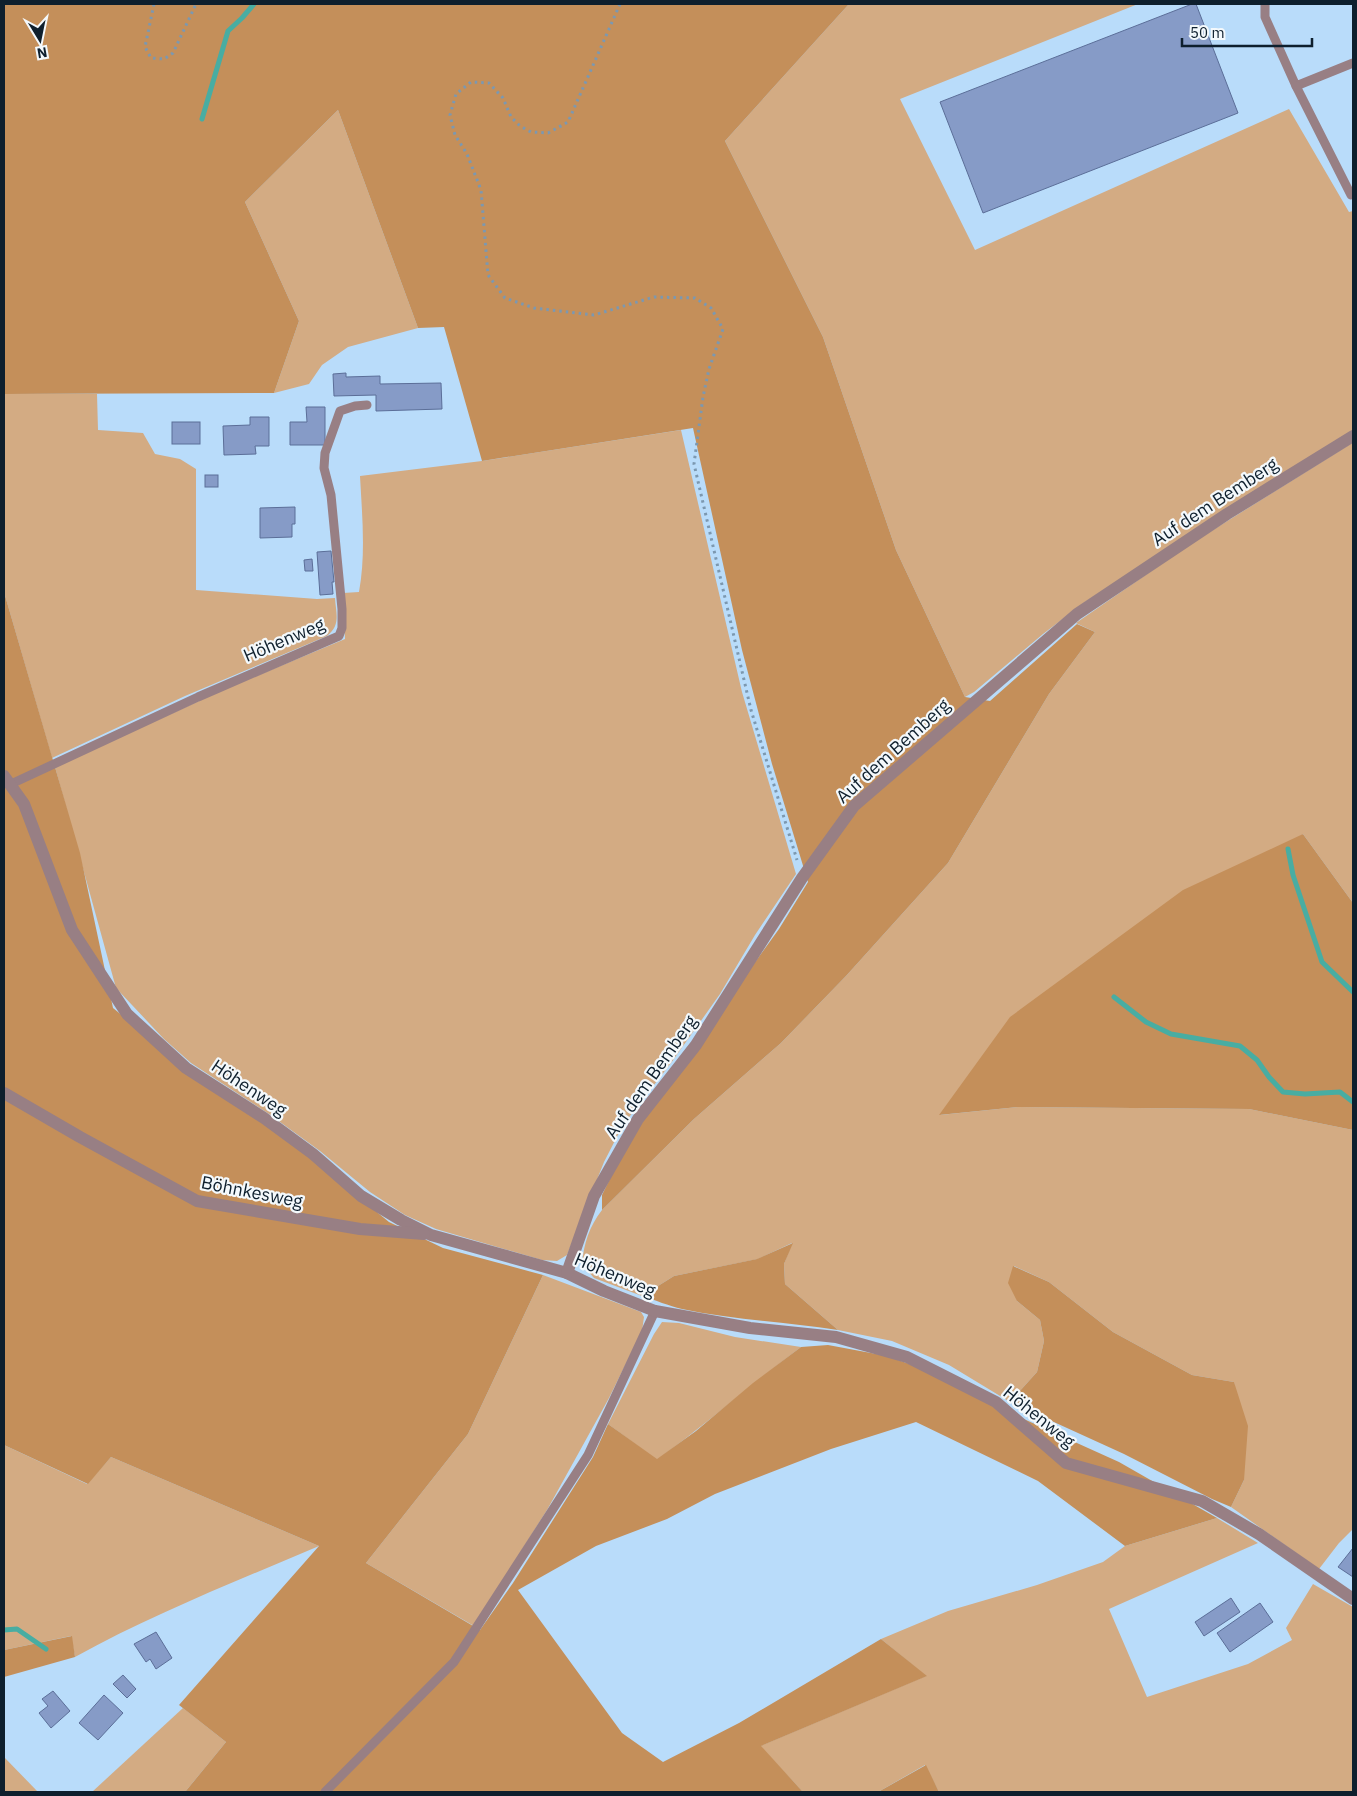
<svg xmlns="http://www.w3.org/2000/svg" width="1357" height="1796" font-family="'IBM Plex Sans',sans-serif">
<rect width="100%" height="100%" fill="#b9dcfa"/>
<g fill="#d3ab83">
<polygon points="849,4 1138,4 900,99 975,250 1289,109 1349,212 1353,211 1353,431 1085,602 1043,634 974,692 965,697 896,550 823,337 725,141"/>
<polygon points="338,110 418,328 348,347 322,365 309,384 274,393 299,321 245,202"/>
<path d="M4,394H97L98,430L143,433L155,454L180,459L196,469V590L317,599L335,598C336,614 341,625 327,636L185,696L52,758L4,592Z"/>
<path d="M681,430L742,692L796,874L755,935L720,994L671,1063L623,1125L604,1162L567,1255L557,1261L542,1260L436,1229L405,1215L370,1192L320,1151L269,1114L191,1063L164,1039L116,988L55,767L225,689L345,639L343,593L359,592C366,554 362,514 360,476L482,461Z"/>
<path d="M1352,443L1353,903L1303,834L940,1115L1018,1107L1249,1109L1353,1130V1529L1339,1543L1319,1569L1231,1507L1244,1480L1234,1382L1192,1375L1113,1332L1049,1282L1014,1266L1017,1301L1040,1320L1044,1341L1037,1372L1010,1402L949,1365L892,1341L838,1330L785,1284L784,1264L792,1243L758,1259L674,1276L642,1296L594,1278L582,1264C584,1243 589,1227 602,1210L694,1119L781,1043L846,976L948,863L1049,694L1095,632L1076,623L1189,545Z"/>
<polygon points="543,1275 641,1312 644,1317 642,1331 609,1398 547,1510 474,1626 366,1563 468,1434"/>
<path d="M662,1322L679,1323L735,1337L801,1347C752,1384 706,1424 657,1460L608,1424L654,1334Z"/>
<path d="M4,1445L87,1484L111,1457L319,1546C237,1581 153,1614 75,1657L71,1636L4,1650Z"/>
<polygon points="1217,1518 1258,1543 1109,1609 1147,1697 1248,1664 1292,1640 1286,1628 1313,1584 1353,1607 1353,1792 939,1792 925,1765 878,1792 803,1792 760,1746 926,1676 881,1639 948,1611 1037,1585 1103,1562 1125,1546"/>
<polygon points="183,1708 226,1742 185,1792 92,1792"/>
<polygon points="4,1757 38,1792 4,1792"/>
</g>
<g fill="#c48f5a">
<polygon points="4,4 849,4 725,141 823,337 896,550 965,697 990,701 1077,624 1095,632 1049,694 948,863 846,976 781,1043 694,1119 602,1210 602,1195 636,1126 779,929 808,882 772,764 742,650 693,428 482,461 444,327 418,328 338,110 245,202 299,321 274,393 4,394"/>
<polygon points="4,592 80,853 113,1008 188,1069 306,1154 389,1222 443,1248 543,1275 468,1434 366,1563 480,1630 513,1583 593,1457 608,1424 657,1459 696,1431 753,1383 801,1347 828,1345 887,1356 940,1375 1004,1410 1119,1462 1217,1518 1125,1546 1038,1481 916,1422 831,1449 715,1494 667,1519 596,1546 518,1590 622,1733 663,1762 739,1723 881,1639 927,1676 761,1746 803,1792 185,1792 226,1742 179,1705 319,1546 111,1457 88,1484 4,1445"/>
<polygon points="1303,834 1353,903 1353,1130 1249,1109 1018,1107 939,1115 1010,1017 1183,890"/>
<path d="M793,1243L784,1264L785,1284L838,1330C786,1322 734,1320 682,1309C669,1306 655,1300 642,1296L674,1276L757,1259Z"/>
<polygon points="1013,1266 1049,1282 1113,1332 1192,1375 1234,1382 1248,1426 1244,1480 1231,1507 1212,1499 1124,1454 1010,1402 1037,1372 1044,1341 1040,1320 1017,1301 1008,1283"/>
<polygon points="72,1636 75,1657 4,1677 4,1650"/>
<polygon points="926,1765 939,1792 878,1792"/>
</g>
<g fill="none" stroke-linecap="round" stroke-linejoin="round">
<g stroke="#48ada2" stroke-width="5">
<polyline points="202,119 228,31 242,18 254,4"/>
<polyline points="1288,849 1293,875 1322,962 1353,992"/>
<polyline points="1114,997 1146,1022 1171,1034 1240,1046 1257,1060 1269,1077 1283,1092 1305,1094 1340,1092 1353,1102"/>
<polyline points="4,1630 17,1629 46,1649"/>
</g>
</g>
<g fill="#869bc7" stroke="#5b6e98">
<polygon points="1192,4 1196,4 1238,113 983,213 940,102"/>
<polygon points="346,373 346,377 380,376 380,384 441,383 442,409 376,411 376,395 334,396 333,374"/>
<polygon points="306,407 325,407 325,445 290,445 290,422 307,422"/>
<polygon points="250,417 269,417 269,446 255,446 256,454 224,455 223,426 250,425"/>
<rect x="172" y="422" width="28" height="22"/>
<rect x="205" y="475" width="13" height="12"/>
<polygon points="295,507 295,524 292,524 292,537 260,538 260,508"/>
<polygon points="331,551 334,582 332,582 333,594 320,595 317,552"/>
<polygon points="312,559 313,571 305,571 304,560"/>
<polygon points="1353,1548 1353,1577 1338,1567"/>
<polygon points="1231,1598 1240,1612 1204,1636 1195,1622"/>
<polygon points="1260,1603 1273,1622 1230,1652 1217,1633"/>
<polygon points="156,1632 172,1658 156,1669 150,1659 146,1662 134,1644"/>
<polygon points="123,1675 136,1689 127,1698 113,1684"/>
<polygon points="53,1691 70,1711 51,1728 39,1713 48,1706 42,1699"/>
<polygon points="104,1695 123,1713 98,1740 79,1723"/>
</g>
<g fill="none" stroke-linecap="round" stroke-linejoin="round">
<g stroke="#7c98b0" stroke-width="3" stroke-dasharray="2.5 4" stroke-linecap="butt">
<polyline points="154,4 145,47 151,58 164,59 173,53 196,4"/>
<polyline points="620,4 568,122 548,133 531,132 520,126 511,117 503,98 489,83 471,82 456,94 450,115 455,135 467,154 481,190 488,275 505,298 534,308 594,315 654,297 695,298 711,308 723,329 709,369 703,397 694,464 751,710 797,860"/>
</g>
<g stroke="#987f84" stroke-width="9">
<polyline points="1265,4 1265,17 1296,86 1353,63"/>
<polyline points="1296,86 1351,195 1353,194"/>
<polyline points="11,784 198,697 339,636 342,628 342,609 331,495 324,468 325,453 340,411 355,406 367,405"/>
<polyline points="325,1792 454,1662 588,1455 655,1311"/>
</g>
<g stroke="#987f84" stroke-width="12">
<polyline points="4,776 24,804 72,930 127,1014 186,1068 264,1118 313,1154 361,1196 401,1220 431,1235 567,1273 604,1291 655,1311 750,1328 836,1337 907,1357 996,1402 1066,1463 1202,1501 1259,1534 1353,1599"/>
<polyline points="4,1093 80,1137 197,1201 360,1229 424,1234"/>
<polyline points="567,1273 594,1196 638,1119 696,1045 802,878 854,806 1077,614 1227,514 1353,436"/>
</g>
</g>
<g text-anchor="middle" stroke-width="4.5" stroke-linejoin="round" paint-order="stroke">
<g font-size="18" fill="#0e1f2d" stroke="#f4f9fc">
<text transform="translate(1215 502) rotate(-33)" y="6">Auf dem Bemberg</text>
<text transform="translate(284 640) rotate(-23)" y="6">Höhenweg</text>
<text transform="translate(893 751) rotate(-42)" y="6">Auf dem Bemberg</text>
<text transform="translate(651 1077) rotate(-55)" y="6">Auf dem Bemberg</text>
<text transform="translate(249 1088) rotate(34)" y="6">Höhenweg</text>
<text transform="translate(252 1192) rotate(11)" y="6">Böhnkesweg</text>
<text transform="translate(615 1275) rotate(23)" y="6">Höhenweg</text>
<text transform="translate(1039 1417) rotate(39)" y="6">Höhenweg</text>
</g>
</g>
<rect width="1357" height="1796" fill="none" stroke="#0e1f2d" stroke-width="10"/>
<g transform="translate(40 40) rotate(170)" stroke="#f4f9fc" stroke-width="4" paint-order="stroke">
<path d="M0-4L9 19L0 12L-9 19Z" fill="#0e1f2d"/>
<text y="-8" font-size="14" font-weight="bold" text-anchor="middle" fill="#0e1f2d">N</text>
</g>
<path d="M1182 38v8h130v-8" fill="none" stroke="#0e1f2d" stroke-width="2.5"/>
<text x="1190" y="38" font-size="15" fill="#0e1f2d" stroke="#f4f9fc" stroke-width="4" paint-order="stroke">50 m</text>
</svg>
